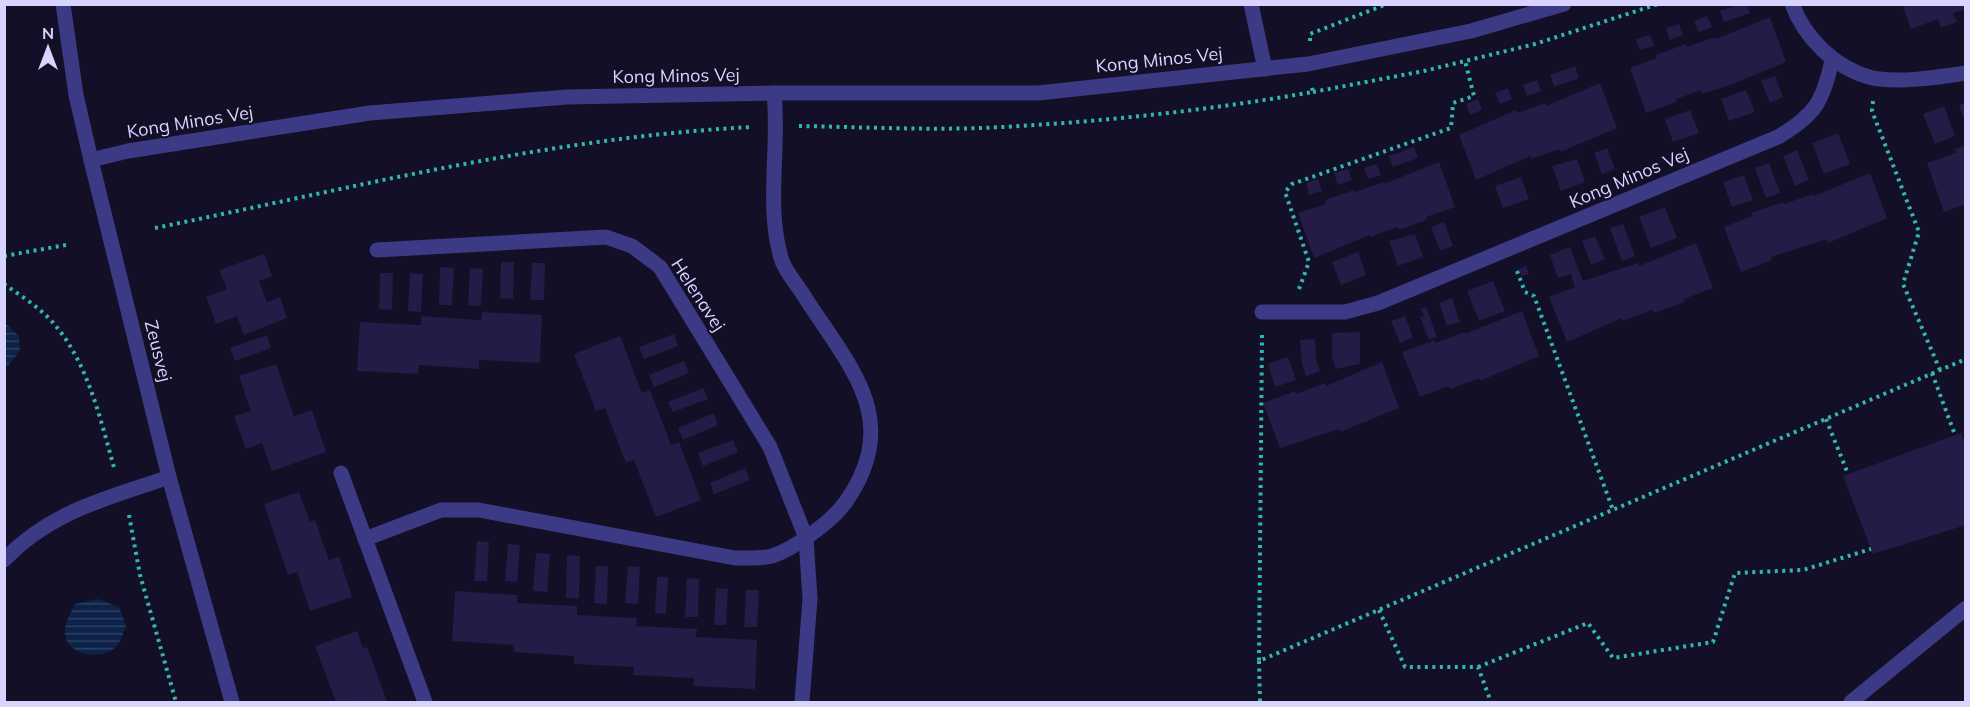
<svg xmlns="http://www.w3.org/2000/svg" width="1970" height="707" font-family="Mulish,sans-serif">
<defs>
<pattern id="water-rules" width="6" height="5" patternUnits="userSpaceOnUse" patternTransform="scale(1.5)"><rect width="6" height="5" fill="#0c2248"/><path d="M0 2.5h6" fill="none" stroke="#2f4163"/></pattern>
</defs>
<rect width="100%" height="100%" fill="#130f26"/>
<g fill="url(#water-rules)">
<polygon points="4,322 19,336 20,351 5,369"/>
<path d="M98,599L119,607L126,626C123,632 121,642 116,647C102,660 69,657 65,635C63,625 71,613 75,604Z"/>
</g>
<g fill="#241b47">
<polygon points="1740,4 1746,4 1750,13 1724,22 1720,11"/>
<polygon points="1902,4 1966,4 1966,9 1953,13 1957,22 1941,28 1938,19 1911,29"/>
<polygon points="1707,16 1712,27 1699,32 1694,21"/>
<polygon points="1770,17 1786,62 1730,85 1702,94 1701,90 1676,99 1676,102 1646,113 1630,68 1657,58 1656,55 1686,44 1687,47 1715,37 1716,39"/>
<polygon points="1679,24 1683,35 1670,40 1666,28"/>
<polygon points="1650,35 1654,46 1640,50 1636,39"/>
<polygon points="1575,66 1579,78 1554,87 1550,75"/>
<polygon points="1775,76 1783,97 1770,103 1761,81"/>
<polygon points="1537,80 1541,91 1527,96 1523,85"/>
<polygon points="1600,83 1617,128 1560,152 1559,149 1531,159 1530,156 1476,180 1459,135 1516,110 1517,113 1545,103 1546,106"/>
<polygon points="1508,88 1512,99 1500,104 1495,93"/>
<polygon points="1746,90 1755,112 1729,121 1721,99"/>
<polygon points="1478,99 1482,110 1470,115 1466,104"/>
<polygon points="1966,103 1966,122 1965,122 1959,105"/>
<polygon points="1944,106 1955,136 1935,144 1923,114"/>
<polygon points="1690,110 1699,133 1673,142 1665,119"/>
<polygon points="1838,133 1850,164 1824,174 1812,143"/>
<polygon points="1966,146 1966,204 1944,212 1927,163 1956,153 1955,149"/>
<polygon points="1414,147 1418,158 1393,167 1389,156"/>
<polygon points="1607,148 1615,169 1602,174 1594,153"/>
<polygon points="1797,150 1809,180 1795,186 1783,156"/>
<polygon points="1577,159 1585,182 1561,191 1552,166"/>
<polygon points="1439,162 1455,207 1426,217 1427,220 1399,230 1398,227 1370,237 1370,235 1314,258 1298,213 1326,204 1325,200 1354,190 1355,192 1383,182 1384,184"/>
<polygon points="1769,163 1780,193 1766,198 1755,168"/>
<polygon points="1377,164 1381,175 1368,179 1364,168"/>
<polygon points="1348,169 1352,180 1338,185 1334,173"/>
<polygon points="1870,173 1887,218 1828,243 1827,239 1771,257 1772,260 1741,272 1724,227 1752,216 1751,213 1783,202 1784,204 1813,194 1814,196"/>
<polygon points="1744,175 1753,200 1732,207 1723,182"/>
<polygon points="1521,177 1529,199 1503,208 1495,186"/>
<polygon points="1318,179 1322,191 1309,195 1306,183"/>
<polygon points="1665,207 1677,238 1651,248 1639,217"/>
<polygon points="1444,222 1453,246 1440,251 1431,227"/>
<polygon points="1623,224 1635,256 1622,261 1610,228"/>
<polygon points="1415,234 1423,257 1398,266 1389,241"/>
<polygon points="1595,236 1605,259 1591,265 1582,241"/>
<polygon points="1696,243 1713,288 1684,299 1685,302 1654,313 1652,310 1623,321 1622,318 1567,342 1549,297 1575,287 1571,274 1558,278 1550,255 1570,247 1583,281 1638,263 1639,266"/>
<polygon points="1358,252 1366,275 1341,285 1332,262"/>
<polygon points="264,254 272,276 259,281 267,302 280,297 287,318 244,335 237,316 216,324 206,297 227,289 219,270"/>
<polygon points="501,262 514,262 513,299 500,298"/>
<polygon points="532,263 545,263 544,300 530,300"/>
<polygon points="1526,266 1529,274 1521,276 1519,269"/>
<polygon points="440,267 454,268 452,305 439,305"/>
<polygon points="470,268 483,269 481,306 468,305"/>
<polygon points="380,273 393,273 392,310 379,309"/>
<polygon points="410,273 423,274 421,312 408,311"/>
<polygon points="1493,281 1505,311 1479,321 1467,291"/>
<polygon points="1452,298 1460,322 1447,326 1439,303"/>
<polygon points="1426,307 1437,337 1429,340 1420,317 1424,316 1421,309"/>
<polygon points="1522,311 1539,356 1480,381 1479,378 1450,389 1448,386 1420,397 1402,352 1435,340 1435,343 1465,332 1465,334"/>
<polygon points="482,312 542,315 540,363 479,360 479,369 419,365 418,374 357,371 360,322 421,325 421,316 481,320"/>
<polygon points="1405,316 1413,337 1400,343 1391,321"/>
<polygon points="1360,332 1360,364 1336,369 1332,357 1332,333"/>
<polygon points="674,334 678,346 644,359 639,347"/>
<polygon points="267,335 271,348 235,361 230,348"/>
<polygon points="620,336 642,393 650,390 671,445 679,442 701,500 656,517 634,460 626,463 605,408 596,411 574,354"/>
<polygon points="1315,339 1316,359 1320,371 1306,376 1302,364 1300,340"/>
<polygon points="1288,357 1296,380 1275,387 1268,364"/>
<polygon points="684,361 689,373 654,387 649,375"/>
<polygon points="1382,362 1399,408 1340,432 1339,429 1280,448 1263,403 1295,391 1296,394 1325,383 1326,386"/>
<polygon points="276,364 294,416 312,410 326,452 272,471 262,443 246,449 234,416 251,411 239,376"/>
<polygon points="703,388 708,399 673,412 668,402"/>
<polygon points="714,413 718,425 683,440 678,428"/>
<polygon points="1961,433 1966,445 1966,525 1873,554 1843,476"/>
<polygon points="733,440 738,452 703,466 698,453"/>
<polygon points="745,468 750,480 714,494 710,483"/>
<polygon points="299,492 310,522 315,520 329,560 339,557 352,597 310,611 297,572 288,575 264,504"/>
<polygon points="477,541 489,542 487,581 474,581"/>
<polygon points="508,544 520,545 517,582 505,581"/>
<polygon points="536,553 550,554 547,592 533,591"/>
<polygon points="567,555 580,556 579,598 566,598"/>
<polygon points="596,566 608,566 607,604 594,603"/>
<polygon points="628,566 640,567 638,604 625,603"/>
<polygon points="657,577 668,577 666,614 655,613"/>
<polygon points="687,578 699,579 698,617 685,617"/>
<polygon points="716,588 728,589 726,625 714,625"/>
<polygon points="746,590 759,590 757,627 744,627"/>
<polygon points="455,591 517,595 517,603 577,606 577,615 637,618 636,626 697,629 696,637 757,640 755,689 693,686 694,678 633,675 634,667 574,664 574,656 514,652 514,645 452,641"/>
<polygon points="357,631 363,648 367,647 387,701 346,702 346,700 336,702 315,646"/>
</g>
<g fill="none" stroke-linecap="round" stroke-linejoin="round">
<g stroke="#2fb8b0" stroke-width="4" stroke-dasharray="3 4.5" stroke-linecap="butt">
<polyline points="1310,41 1310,34 1387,4"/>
<polyline points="1313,92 1424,71 1535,44 1658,4"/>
<polyline points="1873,101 1872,111 1919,232 1903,284 1940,370"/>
<path d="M799,126C860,127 921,130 982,128C1092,123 1204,111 1313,92L1312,87"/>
<path d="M155,228C353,188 551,137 753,127"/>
<polyline points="4,256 66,245"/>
<polyline points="1517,271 1525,292 1534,296 1613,510"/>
<path d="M4,284C21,296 42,309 55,325C89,365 101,422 115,471"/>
<polyline points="1299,289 1309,262 1285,192 1292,184 1451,128 1453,103 1474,96 1465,61"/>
<polyline points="1262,335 1259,661 1966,359"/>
<polyline points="1932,373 1955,435"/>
<polyline points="1826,419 1848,474"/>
<polyline points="129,515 140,575 176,702"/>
<polyline points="1379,610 1405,667 1478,667 1491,702"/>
<polyline points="1259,661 1260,702"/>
<polyline points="1478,667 1588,623 1613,658 1713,642 1735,573 1803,570 1871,549"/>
</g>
<g stroke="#3d3a85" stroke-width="15">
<polyline points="63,4 76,95 91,160 169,477 232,702"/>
<polyline points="1251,4 1265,69"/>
<path d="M1792,4C1805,38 1834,67 1869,77C1894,84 1940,77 1966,73"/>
<polyline points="91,160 128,151 370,113 567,97 774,93 1038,93 1308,64 1471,31 1564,4"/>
<polyline points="377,250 606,237 632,246 660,267 770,447 806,538 810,599 802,702"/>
<path d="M1262,312H1345L1378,303L1778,137C1815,115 1823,102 1832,60"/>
<polyline points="341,473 425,702"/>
<path d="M365,539L441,510H479L735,558C746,558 761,559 772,556C794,549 831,522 845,503C903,421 852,370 806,299C799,287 787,274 782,261C765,208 780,148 774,93"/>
<path d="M4,560C52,510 107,499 169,477"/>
<polyline points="1851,702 1966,608"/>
</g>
</g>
<g text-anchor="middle" stroke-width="4.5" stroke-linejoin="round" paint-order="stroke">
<g font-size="18" fill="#d9d4ff" stroke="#130f26">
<text transform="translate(1159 60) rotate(-6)" y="6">Kong Minos Vej</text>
<text transform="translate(676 76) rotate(-1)" y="6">Kong Minos Vej</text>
<text transform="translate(190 122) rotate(-9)" y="6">Kong Minos Vej</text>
<text transform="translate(1629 178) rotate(-23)" y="6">Kong Minos Vej</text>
<text transform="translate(698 295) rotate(57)" y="6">Helenavej</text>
<text transform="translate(158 351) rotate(76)" y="6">Zeusvej</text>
</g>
</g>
<rect width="1970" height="707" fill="none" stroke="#d9d4ff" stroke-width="12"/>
<g transform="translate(48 48)" stroke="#130f26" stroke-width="4.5" paint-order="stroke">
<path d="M0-4.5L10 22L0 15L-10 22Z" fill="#d9d4ff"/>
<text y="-9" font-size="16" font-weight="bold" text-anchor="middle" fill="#d9d4ff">N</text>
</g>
</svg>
